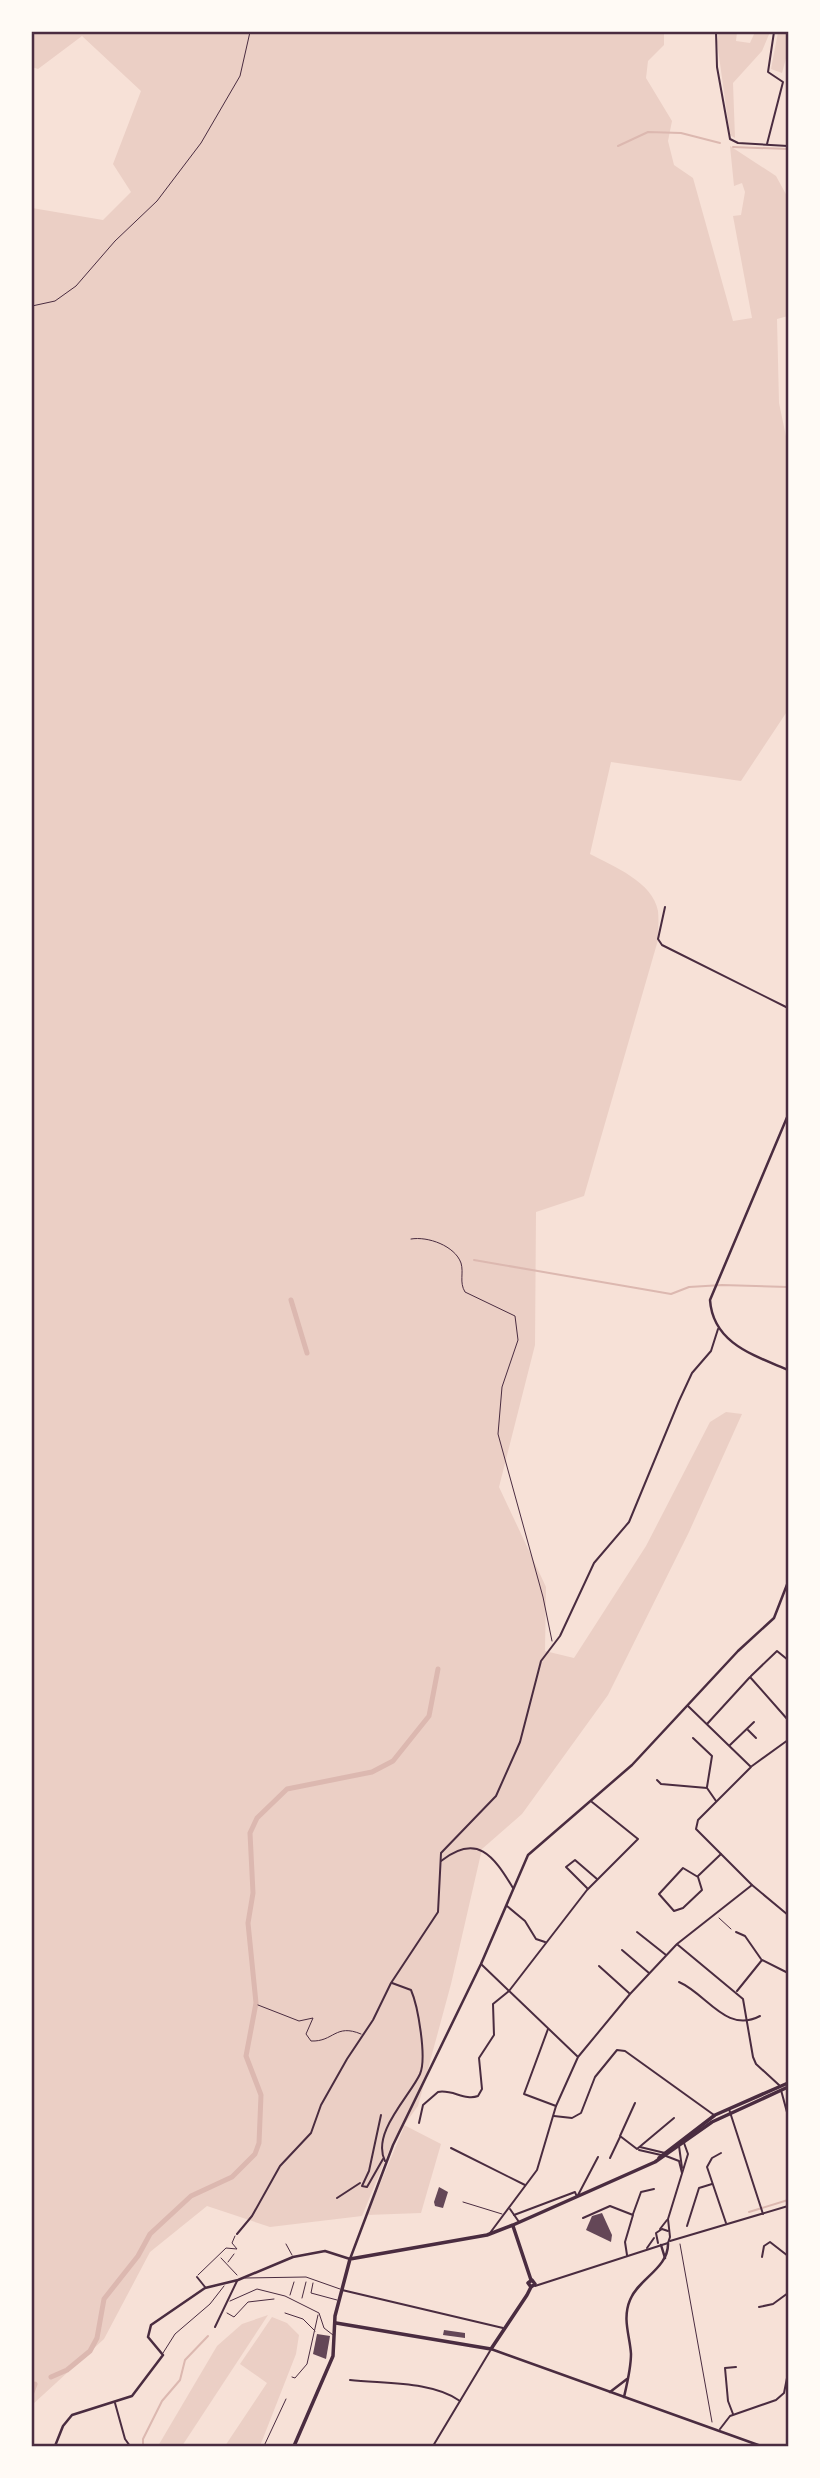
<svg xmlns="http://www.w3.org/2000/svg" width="820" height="2478" font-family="'Work Sans',sans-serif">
<rect width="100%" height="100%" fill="#f7e1d7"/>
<g fill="#ebcfc5">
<path d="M32,32H664V45L648,61L646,78L672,121L668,141L674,165L693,178L733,321L752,318L733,216L741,215L745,192L742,183L734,186L730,146L776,176L788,198V316L777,319L779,403L788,446V710L741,781L611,762L590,854C613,866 653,882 658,911C659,920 658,931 658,940L584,1196L536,1212L535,1345L499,1487L546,1587L545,1651L574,1658L646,1546L710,1422L726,1412L742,1414L689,1532L608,1695L522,1814L482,1849L451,1984L418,2106L404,2125L441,2144L421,2213L367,2215L404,2127L393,2141L362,2216L270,2227L207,2206L150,2252L104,2339L32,2405V208L103,220L131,192L113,164L141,91L82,36L38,69L32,67Z"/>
<polygon points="719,32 737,32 736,41 750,43 755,32 770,32 762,51 733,83 735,138 730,135 717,42"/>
<polygon points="778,32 788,32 788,51 782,73 771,69"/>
<polygon points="268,2315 182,2446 158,2446 217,2346 242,2324"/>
<polygon points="272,2317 287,2323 299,2335 296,2354 260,2446 225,2446 267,2383 240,2364"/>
</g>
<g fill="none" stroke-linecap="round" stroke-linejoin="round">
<g stroke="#dcb8b0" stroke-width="2">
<polyline points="618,146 648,132 681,133 720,143"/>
<polyline points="733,147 788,149"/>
<polyline points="474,1260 671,1294 689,1287 722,1285 788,1287"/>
<polyline points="749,2212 788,2200"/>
<polyline points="143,2446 143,2439 162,2401 180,2380 185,2360 208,2336"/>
</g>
<g stroke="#dcb8b0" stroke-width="5">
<polyline points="291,1300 307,1353"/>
<polyline points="51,2377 67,2370 90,2351 97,2338 104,2299 138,2256 150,2234 191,2196 232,2177 255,2154 259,2143 261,2095 246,2056 256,2003 248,1923 253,1893 250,1833 257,1818 287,1789 372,1772 393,1761 429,1716 438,1669"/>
<polyline points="32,2392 35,2384"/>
</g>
</g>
<g fill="#644757">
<polygon points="439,2187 448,2192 443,2208 435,2206 434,2202"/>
<polygon points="602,2213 612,2235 611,2242 586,2230 592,2216"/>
<polygon points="444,2330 465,2333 465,2338 443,2335"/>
<polygon points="317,2334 330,2336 326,2359 313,2354"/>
</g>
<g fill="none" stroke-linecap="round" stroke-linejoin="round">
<g stroke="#4a2c40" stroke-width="1">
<polyline points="32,306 55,301 76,286 115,241 157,201 201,143 240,76 250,32"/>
<path d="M411,1239C428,1236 455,1246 461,1263C464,1273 459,1282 465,1292L515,1316L518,1340L502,1387L498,1434L543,1597L552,1641"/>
<polyline points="719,1918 731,1929"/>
<polyline points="680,2244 712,2422"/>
<polyline points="221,2258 237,2275"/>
<polyline points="228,2262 234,2254"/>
<polyline points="290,2295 294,2282"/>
<polyline points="302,2298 306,2282"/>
<polyline points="227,2313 234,2317 248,2302 274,2299"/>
</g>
<g stroke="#4a2c40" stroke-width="1">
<path d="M258,2005L299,2021L313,2018L306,2034L311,2041C334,2042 335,2023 361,2034"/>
<polyline points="463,2202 502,2214"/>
<polyline points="286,2244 292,2255"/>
<polyline points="198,2275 226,2248 237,2249 232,2243 235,2236"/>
<polyline points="245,2278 306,2277 340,2289"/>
<polyline points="313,2283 311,2293 337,2300"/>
<polyline points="230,2301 257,2289 285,2296 319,2313 324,2328 333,2335"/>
<polyline points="285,2313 303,2319 315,2331"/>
<polyline points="163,2353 175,2334 210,2304 224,2286"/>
<polyline points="292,2377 295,2378 307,2364 318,2315"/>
<polyline points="264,2446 286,2399"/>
</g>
<g stroke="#4a2c40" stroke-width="2">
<polyline points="716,32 717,67 730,139 738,143 788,146"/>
<polyline points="767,144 783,82 768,72 774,32"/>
<polyline points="665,907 658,939 662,945 788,1008"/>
<polyline points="751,1676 777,1651 788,1660"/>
<polyline points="688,1706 751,1767 698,1820 696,1829 752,1885 788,1915"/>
<polyline points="707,1724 750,1677 788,1720"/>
<polyline points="748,1730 756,1738"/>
<polyline points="693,1738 712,1756 707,1787"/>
<polyline points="730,1745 754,1722"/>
<polyline points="752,1766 788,1740"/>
<polyline points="657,1780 661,1784 707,1788 716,1801"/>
<path d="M441,1861C477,1833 493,1855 513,1888"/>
<polygon points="683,1868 698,1877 702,1890 683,1908 674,1911 659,1894"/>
<polyline points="698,1876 721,1854"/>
<polyline points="587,1888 566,1867 575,1860 597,1879"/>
<polyline points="507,1906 525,1921 536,1939 545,1942"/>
<polyline points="637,1932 666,1955"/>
<polyline points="736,1932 745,1936 761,1959"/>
<polyline points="678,1945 743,1999 753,2057 756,2064 779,2085"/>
<polyline points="622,1950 649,1973"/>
<polyline points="481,1964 577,2056"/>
<polyline points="599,1966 629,1993"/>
<path d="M679,1982C707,1994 726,2034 760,2016"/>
<polyline points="737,1991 762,1960 788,1973"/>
<polyline points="548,2029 524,2094 556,2106"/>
<polyline points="781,2090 788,2116"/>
<polyline points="635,2103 620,2136 637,2149 674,2118"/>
<polyline points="729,2109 763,2214"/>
<polyline points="381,2115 369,2171 362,2186 367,2187 383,2159"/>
<polyline points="554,2116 572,2118 581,2113 595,2077 617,2050 625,2051 714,2115"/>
<path d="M419,2123L423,2105L438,2092C452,2089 465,2101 478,2096L482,2089L479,2058L494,2035L493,2004L509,1991L587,1890L638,1839L592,1802"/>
<polyline points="679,2146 682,2168"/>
<polyline points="640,2147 665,2153"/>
<polyline points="451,2148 525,2185"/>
<polyline points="639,2150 661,2155"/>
<polyline points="721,2153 712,2158 707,2167 726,2223"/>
<polyline points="666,2156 679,2161 682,2173"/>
<polyline points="610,2158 620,2137"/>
<path d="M385,2161C371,2133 410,2096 420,2074C427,2058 418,2006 411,1990L392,1983"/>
<polyline points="337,2198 360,2183"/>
<polyline points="510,2209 519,2222"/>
<polyline points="633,2214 641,2192 654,2189"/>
<polyline points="514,2215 575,2192 577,2197 598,2157"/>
<polyline points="583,2218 610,2206 633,2215 625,2242 627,2255"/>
<polyline points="687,2226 699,2188 712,2184"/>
<polyline points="660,2229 667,2220"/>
<polyline points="490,2233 537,2170 556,2106 578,2057 630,1994 677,1944 752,1885"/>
<polyline points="237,2234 252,2216 280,2166 311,2133 321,2105 347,2059 373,2020 391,1983 438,1912 441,1853 496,1796 520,1742 541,1661 560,1636 594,1563 629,1522 679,1401 692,1373 711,1351 718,1329"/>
<polyline points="670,2241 788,2206"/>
<polyline points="658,2243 656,2233 662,2229 668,2231"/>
<polyline points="647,2248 654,2238"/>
<polyline points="762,2257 764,2246 770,2242 788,2256"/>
<polyline points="197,2277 205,2287"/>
<polyline points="535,2286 668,2243 670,2237 668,2219 688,2154 684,2143"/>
<polyline points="342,2290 503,2328"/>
<polyline points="759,2307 773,2304 788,2293"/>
<polyline points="215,2327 237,2281"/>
<path d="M350,2380C384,2384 432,2381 460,2401"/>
<polyline points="115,2403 125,2439 130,2446"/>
<polyline points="733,2414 728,2401 725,2368 736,2367"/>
<polyline points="720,2429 730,2416 776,2400 784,2393 788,2373"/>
<polyline points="433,2446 490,2351"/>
</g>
<g stroke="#4a2c40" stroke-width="2.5">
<path d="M788,1115L710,1300C713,1343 753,1355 788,1370"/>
<polyline points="661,2245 665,2258"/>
<polyline points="491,2349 761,2446"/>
<polyline points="610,2392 627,2379"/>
<path d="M624,2397C627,2384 631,2368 631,2354C630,2336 622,2319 630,2300C638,2279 669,2268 668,2243"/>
<polyline points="55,2446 63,2426 72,2415 132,2396 163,2355 148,2337 151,2325 205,2288 238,2280 293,2257 325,2251 350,2259 393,2145 481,1964 528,1855 632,1765 738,1651 774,1618 788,1582"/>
</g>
<g stroke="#4a2c40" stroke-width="3.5">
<polyline points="659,2158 715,2115 788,2083"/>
<polyline points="513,2226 531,2280"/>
<polyline points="336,2323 491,2349 527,2295 531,2287 528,2283 532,2280 535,2284 531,2287"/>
<polyline points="294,2446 333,2356 335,2316 350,2259 487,2235 513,2225 655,2162 712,2122 788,2087"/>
</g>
</g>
<rect width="820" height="2478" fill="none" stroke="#fffaf5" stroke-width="66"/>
<rect x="33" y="33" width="754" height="2412" fill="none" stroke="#4a2c40" stroke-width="2.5"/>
</svg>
